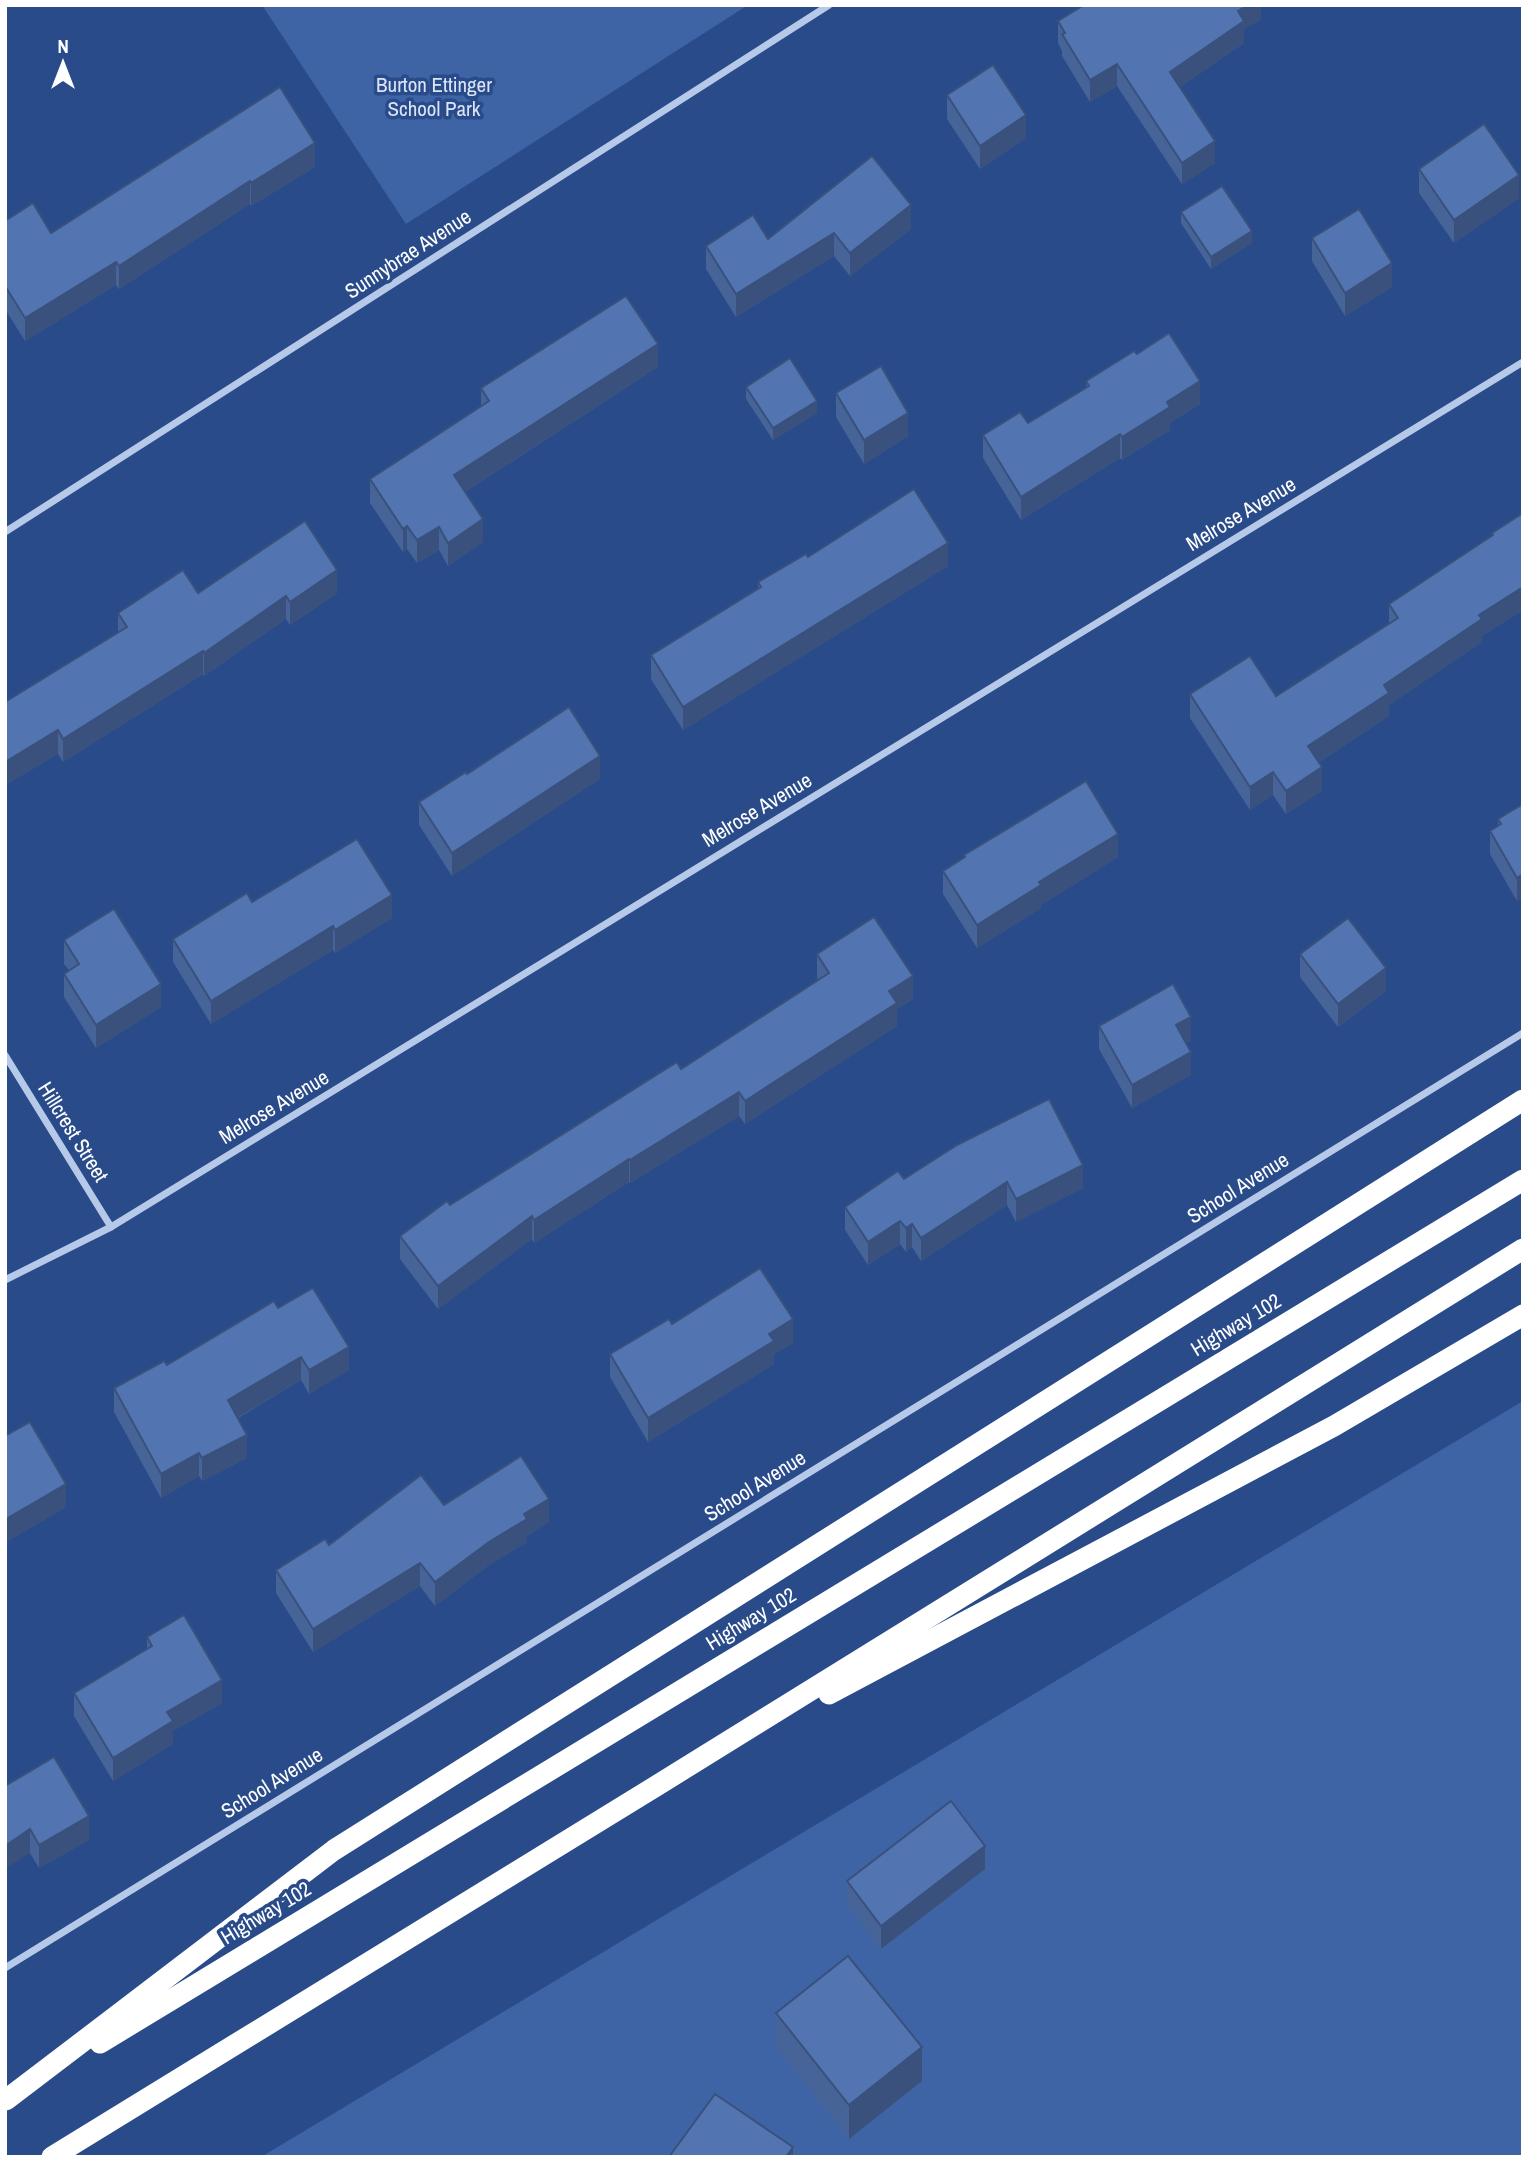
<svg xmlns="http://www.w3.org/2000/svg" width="1528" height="2162" font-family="'Archivo Narrow',sans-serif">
<rect width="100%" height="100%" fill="#294b8a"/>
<g fill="#3e64a6">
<polygon points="262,5 748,5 406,224"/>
<polygon points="1523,1401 1523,2157 261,2157"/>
</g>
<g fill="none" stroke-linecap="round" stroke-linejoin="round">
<g stroke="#b7c9e9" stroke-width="7">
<polyline points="5,532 829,5"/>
<polyline points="5,1055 111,1227"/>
<polyline points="5,1280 111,1227 1523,362"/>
<polyline points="5,1968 1523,1033"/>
</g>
<g stroke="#fff" stroke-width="21">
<polyline points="829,1694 1334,1426 1523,1315"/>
<polyline points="100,2043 1523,1180"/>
<polyline points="6,2100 334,1850 1523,1100"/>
<polyline points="52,2157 661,1783 1523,1249"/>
</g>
</g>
<g fill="#476498">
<polygon points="1261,5 1261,19 1244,29 1244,43 1180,87 1215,163 1182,184 1117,86 1090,102 1062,56 1062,51 1058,43 1058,21"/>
<polygon points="280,87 315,167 251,206 250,204 119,289 116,285 25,341 5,309 5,221 51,233"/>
<polygon points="947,95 1026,138 980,169 947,119"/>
<polygon points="872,156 911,229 850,276 834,256 736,317 706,269 706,246 768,239"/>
<polygon points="1419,169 1519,198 1454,243 1419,193"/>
<polygon points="1181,212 1252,243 1211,269 1181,223"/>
<polygon points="1312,238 1392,287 1345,316 1312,261"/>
<polygon points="1137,354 1200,404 1170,423 1170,430 1122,460 1120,458 1021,520 983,458 983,435 1028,423 1086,388 1086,381"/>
<polygon points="658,367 465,492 483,542 448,566 439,550 417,563 407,549 403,552 370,503 370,479 481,406 481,388"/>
<polygon points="746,387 817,413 773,440 746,399"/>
<polygon points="836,393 908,436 864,464 836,417"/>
<polygon points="1523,513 1523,610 1482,636 1482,642 1389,705 1389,716 1319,762 1322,791 1286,814 1273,795 1250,810 1190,718 1190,694 1276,696 1389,623 1389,604 1492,535 1492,533"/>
<polygon points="808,557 948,566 683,730 651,679 651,655 758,588 758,582"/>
<polygon points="198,593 337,593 290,625 286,619 204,676 203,674 63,762 58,754 5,785 5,702 118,633 118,613"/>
<polygon points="467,774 600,779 452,876 419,825 419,802"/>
<polygon points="1523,804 1523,898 1517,901 1490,854 1490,831 1498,826 1498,819"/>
<polygon points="964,855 1118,857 1041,905 1041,908 977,948 943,894 943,871 964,858"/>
<polygon points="252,902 392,918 335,953 333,950 211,1024 173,962 173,939"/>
<polygon points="64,940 161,1007 96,1048 64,997 64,974 69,970 64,964"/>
<polygon points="817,954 913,999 897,1009 897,1026 745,1124 739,1116 630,1183 629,1182 534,1243 532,1239 438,1309 400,1259 400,1236 450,1205 681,1069 818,980 817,977"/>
<polygon points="1300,954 1386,991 1338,1027 1300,977"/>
<polygon points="1099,1026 1191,1040 1186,1043 1191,1075 1132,1108 1099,1049"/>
<polygon points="957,1145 1083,1188 1016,1222 1007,1205 921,1261 912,1247 906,1252 900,1244 868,1265 845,1230 845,1207 904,1179"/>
<polygon points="278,1308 349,1370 309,1394 301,1380 238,1418 247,1458 202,1481 199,1476 161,1498 114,1412 114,1388 167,1365"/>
<polygon points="672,1324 793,1343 774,1354 774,1364 648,1442 610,1377 610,1354"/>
<polygon points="5,1436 66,1507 6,1542 5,1540"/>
<polygon points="444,1505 549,1522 527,1536 527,1542 489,1565 435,1606 420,1586 313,1652 276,1593 276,1570 329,1545"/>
<polygon points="147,1637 222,1703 173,1731 173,1744 113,1781 74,1716 74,1693 147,1649"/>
<polygon points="5,1786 89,1840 39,1868 30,1853"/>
<polygon points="985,1869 881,1949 847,1904 847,1881"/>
<polygon points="776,2013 922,2081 849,2139 776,2046"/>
</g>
<g fill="#39517c">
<polygon points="1248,5 1261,5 1261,19 1244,29 1244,43 1170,94 1170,72 1238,11"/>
<polygon points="1117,64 1117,86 1090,102 1090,80"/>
<polygon points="1026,115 1026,138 980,169 980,146"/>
<polygon points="1215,141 1215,163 1182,184 1182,163"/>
<polygon points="315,143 315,167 251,206 251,183"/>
<polygon points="1519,175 1519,198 1454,243 1454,220"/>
<polygon points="250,181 250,204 119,289 119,266"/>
<polygon points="911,205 911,229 850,276 850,253"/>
<polygon points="1252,231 1252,243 1211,269 1211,257"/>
<polygon points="834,233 834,256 736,317 736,294"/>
<polygon points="116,262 116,285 25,341 25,318"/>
<polygon points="1392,263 1392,287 1345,316 1345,293"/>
<polygon points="658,344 658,367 454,499 454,475"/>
<polygon points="1200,381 1200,404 1170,423 1170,430 1122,460 1122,437 1167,402"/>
<polygon points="817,401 817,413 773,440 773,428"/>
<polygon points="908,413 908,436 864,464 864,440"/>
<polygon points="1120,434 1120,458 1021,520 1021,497"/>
<polygon points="483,519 483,542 448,566 448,543"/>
<polygon points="407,526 407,549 403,552 403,529"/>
<polygon points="439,527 439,550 417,563 417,540"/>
<polygon points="948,543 948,566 683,730 683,707"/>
<polygon points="337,570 337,593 290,625 290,602"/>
<polygon points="1523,587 1523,610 1482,636 1482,642 1389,705 1389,716 1308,769 1308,746 1384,685 1479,615"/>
<polygon points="286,596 286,619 204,676 204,653"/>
<polygon points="203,651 203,674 63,762 63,739"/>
<polygon points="58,730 58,754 5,785 5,762"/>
<polygon points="600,756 600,779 452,876 452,853"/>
<polygon points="1322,767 1322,791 1286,814 1286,791"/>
<polygon points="1273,772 1273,795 1250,810 1250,787"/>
<polygon points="1118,834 1118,857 1041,905 1041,908 977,948 977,925 1039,882"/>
<polygon points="1523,874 1523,898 1517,901 1517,878"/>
<polygon points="392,895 392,918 335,953 335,930"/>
<polygon points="333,926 333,950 211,1024 211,1001"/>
<polygon points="1386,968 1386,991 1338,1027 1338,1004"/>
<polygon points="913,976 913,999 897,1009 897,1026 745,1124 745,1101 889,991"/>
<polygon points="161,984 161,1007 96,1048 96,1025"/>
<polygon points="1191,1017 1191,1040 1176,1048 1176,1025"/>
<polygon points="1191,1052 1191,1075 1132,1108 1132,1085"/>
<polygon points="739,1092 739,1116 630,1183 630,1160"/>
<polygon points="629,1159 629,1182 534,1243 534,1220"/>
<polygon points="1083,1165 1083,1188 1016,1222 1016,1199"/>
<polygon points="1007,1182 1007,1205 921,1261 921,1238"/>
<polygon points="532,1216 532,1239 438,1309 438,1286"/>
<polygon points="900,1221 900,1244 868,1265 868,1242"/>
<polygon points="912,1224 912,1247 906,1252 906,1228"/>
<polygon points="793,1319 793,1343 774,1354 774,1364 648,1442 648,1418 769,1334"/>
<polygon points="349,1347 349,1370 309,1394 309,1370"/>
<polygon points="301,1357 301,1380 228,1423 228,1400"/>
<polygon points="247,1435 247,1458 202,1481 202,1458"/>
<polygon points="199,1453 199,1476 161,1498 161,1474"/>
<polygon points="66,1484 66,1507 6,1542 6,1519"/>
<polygon points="549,1499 549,1522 527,1536 527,1542 489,1565 435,1606 435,1582 524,1514"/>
<polygon points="420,1563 420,1586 313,1652 313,1629"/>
<polygon points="222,1680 222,1703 173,1731 173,1744 113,1781 113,1758 167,1712"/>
<polygon points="89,1816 89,1840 39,1868 39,1845"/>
<polygon points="30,1829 30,1853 5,1869 5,1846"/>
<polygon points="985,1846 985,1869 881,1949 881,1926"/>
<polygon points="922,2047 922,2081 849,2139 849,2105"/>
<polygon points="793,2147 793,2157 786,2157"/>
</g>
<g fill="#5274b1" stroke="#39517c" stroke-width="2">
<polygon points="1084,5 1248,5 1238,11 1244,21 1170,72 1215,141 1182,163 1117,64 1090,80 1062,34 1065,33 1058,21"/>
<polygon points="993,65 1026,115 980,146 947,95"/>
<polygon points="280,87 315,143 251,183 250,181 119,266 116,262 25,318 5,286 5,221 33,203 51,233"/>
<polygon points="1484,124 1519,175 1454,220 1419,169"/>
<polygon points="872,156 911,205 850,253 834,233 736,294 706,246 753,215 768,239"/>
<polygon points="1222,186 1252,231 1211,257 1181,212"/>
<polygon points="1359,209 1392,263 1345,293 1312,238"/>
<polygon points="626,296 658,344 454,475 483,519 448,543 439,527 417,540 407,526 403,529 370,479 489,401 481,388"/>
<polygon points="1169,333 1200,381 1167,402 1170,407 1122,437 1120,434 1021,497 983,435 1020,412 1028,423 1089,386 1086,381 1134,351 1137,354"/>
<polygon points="790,358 817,401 773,428 746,387"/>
<polygon points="881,366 908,413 864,440 836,393"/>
<polygon points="914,489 948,543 683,707 651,655 761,587 758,582 806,554 808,557"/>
<polygon points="1523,513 1523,587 1479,615 1482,619 1384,685 1389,693 1308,746 1322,767 1286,791 1273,772 1250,787 1190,694 1250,656 1276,696 1398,618 1389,604 1493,535 1492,533"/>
<polygon points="305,521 337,570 290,602 286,596 204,653 203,651 63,739 58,730 5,762 5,702 127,627 118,613 183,570 198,593"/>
<polygon points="569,707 600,756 452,853 419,802 466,772 467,774"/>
<polygon points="1086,781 1118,834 1039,882 1041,885 977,925 943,871 965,857 964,855"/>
<polygon points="1523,804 1523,874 1517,878 1490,831 1501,824 1498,819"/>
<polygon points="357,839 392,895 335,930 333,926 211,1001 173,939 247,893 252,902"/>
<polygon points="114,909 161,984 96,1025 64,974 79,964 64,940"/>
<polygon points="874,917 913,976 889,991 897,1003 745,1101 739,1092 630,1160 629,1159 534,1220 532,1216 438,1286 400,1236 447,1201 450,1205 677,1062 681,1069 829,973 817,954"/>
<polygon points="1348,918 1386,968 1338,1004 1300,954"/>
<polygon points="1173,984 1191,1017 1176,1025 1191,1052 1132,1085 1099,1026"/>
<polygon points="1049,1099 1083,1165 1016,1199 1007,1182 921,1238 912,1224 906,1228 900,1221 868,1242 845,1207 898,1171 904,1179 957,1145"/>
<polygon points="760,1268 793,1319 769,1334 774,1341 648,1418 610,1354 669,1319 672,1324"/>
<polygon points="313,1288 349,1347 309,1370 301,1357 228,1400 247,1435 202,1458 199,1453 161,1474 114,1388 164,1361 167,1365 274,1301 278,1308"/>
<polygon points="30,1422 66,1484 6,1519 5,1517 5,1436"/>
<polygon points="521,1456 549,1499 524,1514 527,1519 489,1542 435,1582 420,1563 313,1629 276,1570 325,1539 329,1545 421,1475 444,1505"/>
<polygon points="184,1615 222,1680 167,1712 173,1721 113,1758 74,1693 152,1646 147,1637"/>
<polygon points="54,1757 89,1816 39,1845 30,1829 5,1846 5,1786"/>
<polygon points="951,1801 985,1846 881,1926 847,1881"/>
<polygon points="848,1956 922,2047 849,2105 776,2013"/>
<polygon points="715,2094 793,2147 786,2157 669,2157"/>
</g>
<g text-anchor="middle" stroke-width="7" stroke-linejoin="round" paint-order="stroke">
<g font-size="21" fill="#dbe5f7" stroke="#294b8a">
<text x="434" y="92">Burton Ettinger<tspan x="434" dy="24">School Park</tspan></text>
</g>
<g font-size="21" fill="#fff" stroke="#294b8a">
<text transform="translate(408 254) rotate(-33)" y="7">Sunnybrae Avenue</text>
<text transform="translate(1241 514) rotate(-31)" y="7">Melrose Avenue</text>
<text transform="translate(757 810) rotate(-31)" y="7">Melrose Avenue</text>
<text transform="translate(274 1107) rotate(-31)" y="7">Melrose Avenue</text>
<text transform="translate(73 1132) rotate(58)" y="7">Hillcrest Street</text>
<text transform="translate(1238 1188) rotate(-32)" y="7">School Avenue</text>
<text transform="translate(1236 1325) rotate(-31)" y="7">Highway 102</text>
<text transform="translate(755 1486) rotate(-32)" y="7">School Avenue</text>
<text transform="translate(751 1619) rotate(-31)" y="7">Highway 102</text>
<text transform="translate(272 1783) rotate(-32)" y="7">School Avenue</text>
<text transform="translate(266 1913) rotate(-31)" y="7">Highway 102</text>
</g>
</g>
<rect width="1528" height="2162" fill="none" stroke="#ffffff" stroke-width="14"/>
<g transform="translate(63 63)" stroke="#294b8a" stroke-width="5" paint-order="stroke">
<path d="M0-5L12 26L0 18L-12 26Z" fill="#ffffff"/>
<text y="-10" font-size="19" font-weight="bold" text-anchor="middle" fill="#ffffff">N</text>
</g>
</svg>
